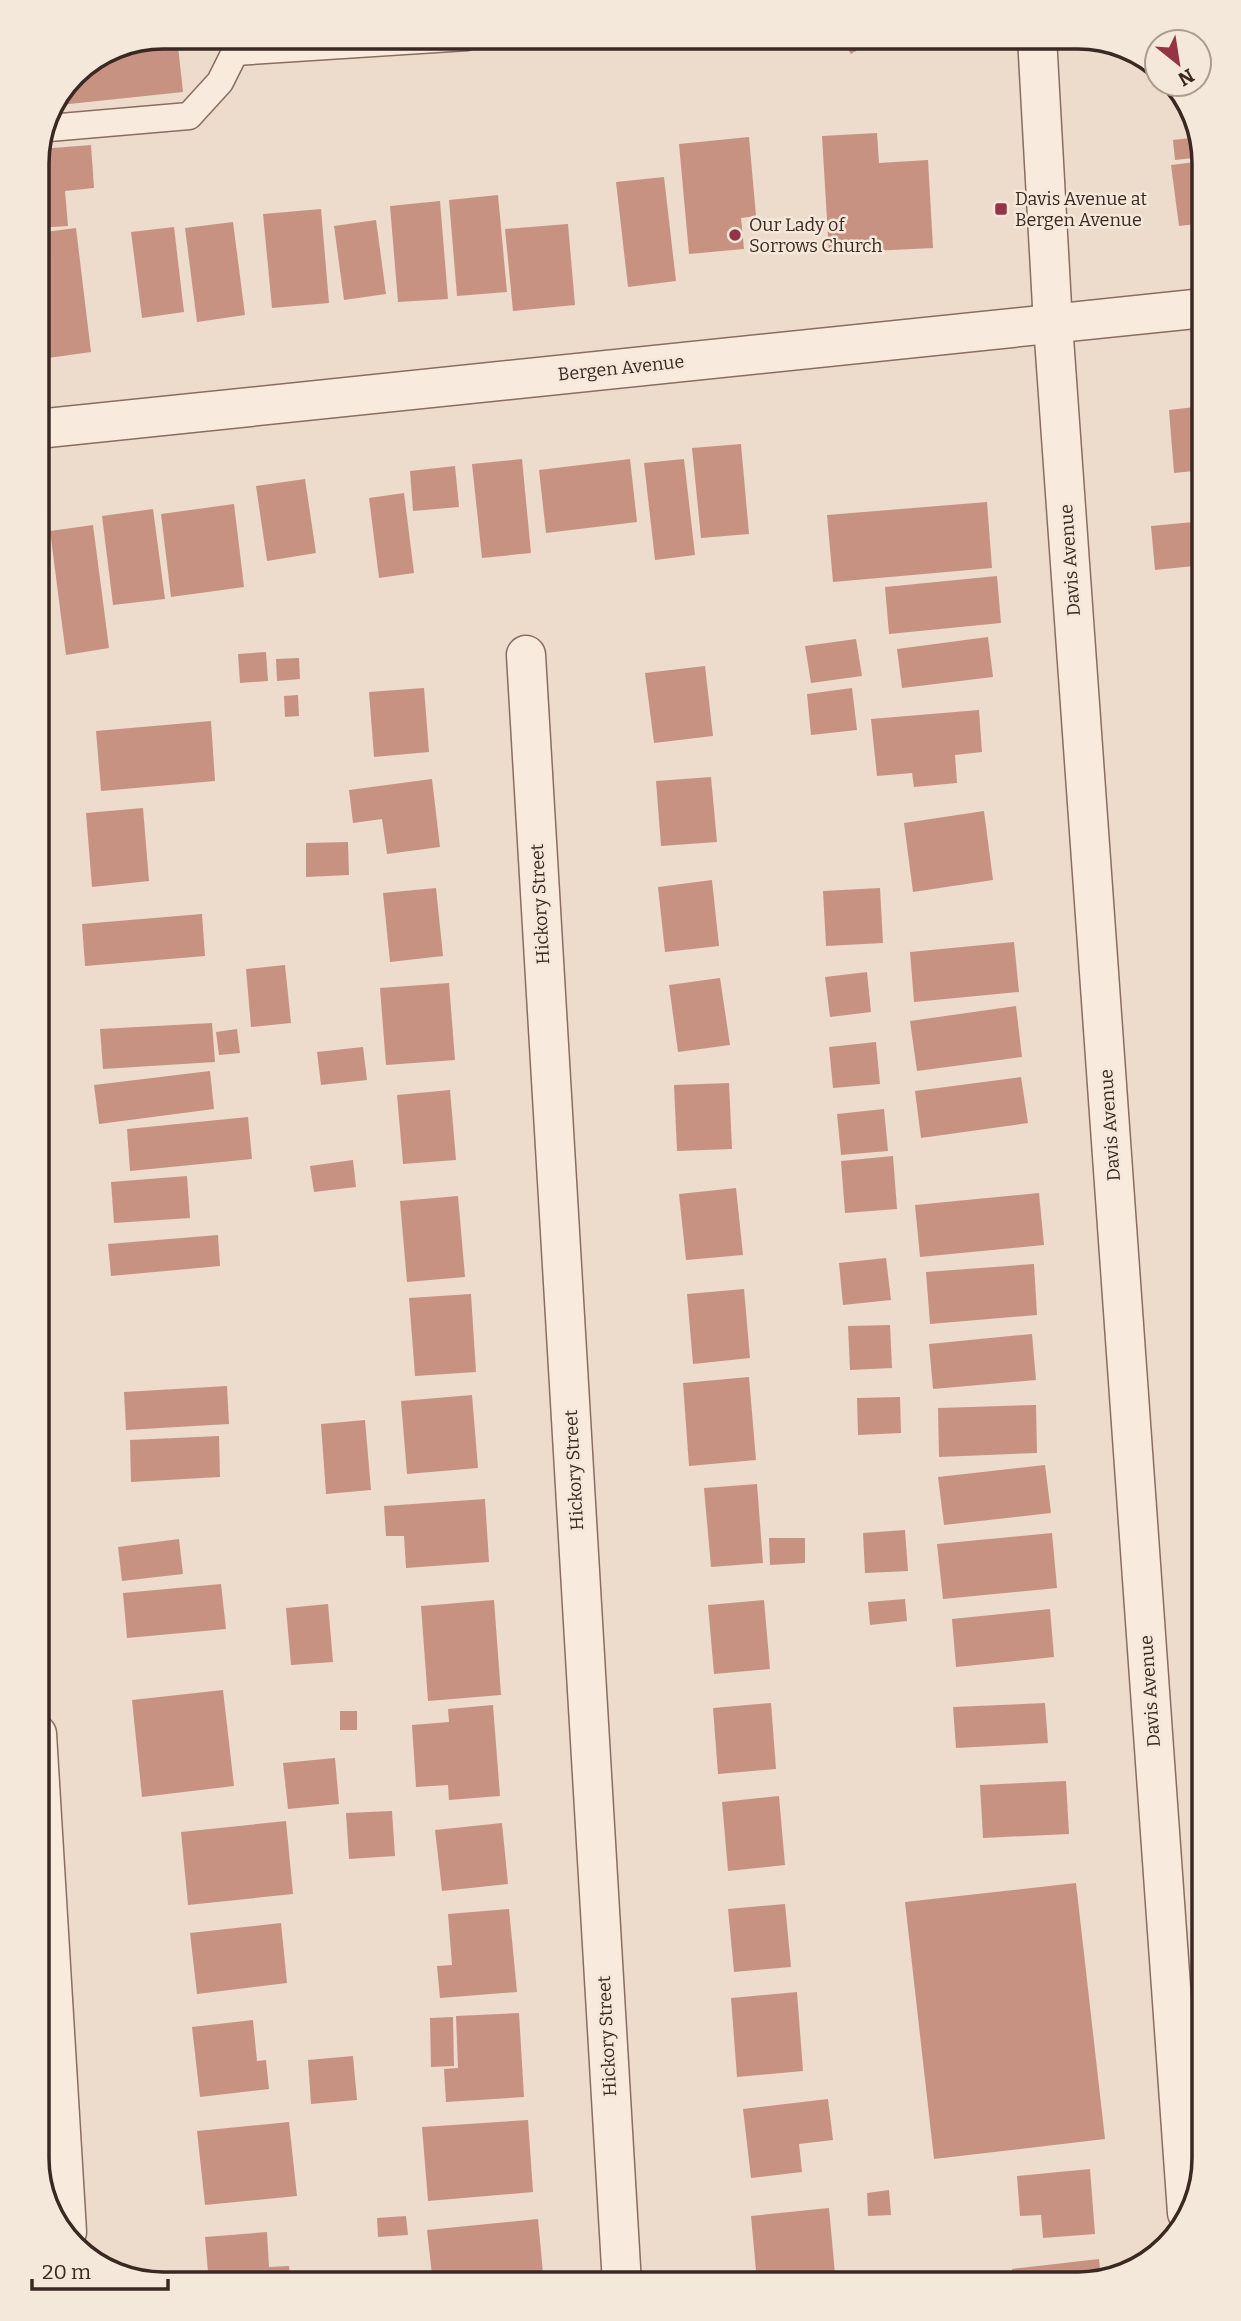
<svg xmlns="http://www.w3.org/2000/svg" width="1241" height="2321" font-family="Bitter,serif">
<rect width="100%" height="100%" fill="#eddccb"/>
<g fill="#c89283">
<polygon points="163,37 177,37 183,92 60,105 74,74 115,46"/>
<polygon points="840,37 878,37 851,54"/>
<polygon points="877,133 879,163 928,160 933,248 829,253 822,136"/>
<polygon points="749,137 756,216 741,218 744,249 689,254 679,144"/>
<polygon points="1199,137 1203,157 1175,160 1173,140"/>
<polygon points="91,145 94,188 65,191 68,226 37,228 37,155 40,149"/>
<polygon points="1204,161 1204,223 1179,226 1171,165"/>
<polygon points="664,177 676,281 628,287 616,182"/>
<polygon points="498,195 507,292 457,296 449,200"/>
<polygon points="440,201 448,299 398,302 390,206"/>
<polygon points="321,209 329,303 272,308 263,214"/>
<polygon points="376,220 386,294 344,300 334,226"/>
<polygon points="233,222 245,315 197,322 185,228"/>
<polygon points="568,224 575,305 513,311 505,229"/>
<polygon points="174,227 184,312 142,318 131,232"/>
<polygon points="76,228 91,352 41,359 37,326 37,233"/>
<polygon points="1204,406 1204,470 1174,473 1169,410"/>
<polygon points="741,444 749,534 701,538 692,448"/>
<polygon points="522,459 531,553 482,558 472,464"/>
<polygon points="630,459 637,522 546,533 539,470"/>
<polygon points="684,459 695,555 655,560 644,463"/>
<polygon points="455,466 459,507 413,511 410,471"/>
<polygon points="305,479 316,553 267,561 256,486"/>
<polygon points="404,493 414,573 379,578 369,498"/>
<polygon points="987,502 992,568 833,582 827,515"/>
<polygon points="234,504 244,587 171,597 161,514"/>
<polygon points="153,509 165,599 113,605 102,516"/>
<polygon points="1204,521 1204,565 1155,570 1151,526"/>
<polygon points="93,525 109,648 66,655 50,531"/>
<polygon points="997,576 1001,623 889,634 885,587"/>
<polygon points="988,637 993,677 902,688 897,649"/>
<polygon points="856,639 862,676 811,683 805,646"/>
<polygon points="266,652 268,681 240,683 238,654"/>
<polygon points="299,658 300,679 277,681 276,659"/>
<polygon points="705,666 713,736 654,743 645,673"/>
<polygon points="424,688 429,752 374,757 369,692"/>
<polygon points="852,688 857,730 811,735 807,694"/>
<polygon points="298,695 299,716 285,717 284,696"/>
<polygon points="1204,708 1204,743 1202,744 1199,709"/>
<polygon points="979,710 982,752 955,755 957,783 914,787 912,773 877,776 871,719"/>
<polygon points="211,721 215,781 101,791 96,731"/>
<polygon points="711,777 717,842 661,846 656,781"/>
<polygon points="432,779 440,847 387,854 382,819 353,823 349,790"/>
<polygon points="143,808 149,881 92,887 86,813"/>
<polygon points="984,811 993,880 913,892 904,823"/>
<polygon points="348,842 349,875 306,877 306,843"/>
<polygon points="712,880 719,946 665,952 658,887"/>
<polygon points="436,888 443,956 390,962 383,893"/>
<polygon points="880,888 883,943 826,946 823,891"/>
<polygon points="202,914 205,956 85,966 82,924"/>
<polygon points="1014,942 1019,992 914,1002 910,952"/>
<polygon points="285,965 291,1023 251,1027 246,969"/>
<polygon points="867,972 871,1012 830,1017 825,977"/>
<polygon points="720,978 730,1045 678,1052 669,985"/>
<polygon points="449,983 455,1060 386,1065 380,988"/>
<polygon points="1016,1006 1022,1057 917,1071 910,1021"/>
<polygon points="212,1023 215,1062 103,1069 100,1029"/>
<polygon points="237,1029 240,1053 219,1055 216,1032"/>
<polygon points="876,1042 880,1084 833,1088 829,1047"/>
<polygon points="363,1047 367,1080 321,1085 317,1052"/>
<polygon points="210,1071 214,1109 99,1124 94,1085"/>
<polygon points="1021,1077 1028,1123 921,1138 915,1091"/>
<polygon points="729,1083 732,1149 677,1151 674,1085"/>
<polygon points="450,1090 456,1160 403,1164 397,1095"/>
<polygon points="884,1109 888,1151 841,1155 837,1114"/>
<polygon points="248,1117 252,1159 130,1171 127,1129"/>
<polygon points="893,1156 897,1209 845,1213 841,1161"/>
<polygon points="353,1160 356,1187 314,1192 310,1166"/>
<polygon points="187,1176 190,1218 114,1223 111,1182"/>
<polygon points="736,1188 743,1255 686,1260 679,1194"/>
<polygon points="1039,1193 1044,1245 920,1257 915,1205"/>
<polygon points="458,1196 465,1277 407,1282 400,1201"/>
<polygon points="218,1235 220,1266 111,1276 108,1244"/>
<polygon points="886,1258 891,1300 843,1305 839,1263"/>
<polygon points="1034,1264 1037,1315 930,1324 926,1272"/>
<polygon points="744,1289 750,1358 693,1364 687,1294"/>
<polygon points="471,1294 476,1372 415,1376 409,1298"/>
<polygon points="890,1325 892,1368 850,1370 848,1326"/>
<polygon points="1032,1334 1036,1380 933,1389 929,1344"/>
<polygon points="749,1377 756,1460 689,1466 683,1383"/>
<polygon points="227,1386 229,1424 126,1430 124,1392"/>
<polygon points="472,1395 478,1468 407,1474 401,1401"/>
<polygon points="900,1397 901,1433 858,1435 857,1398"/>
<polygon points="1036,1405 1037,1453 939,1457 938,1408"/>
<polygon points="365,1420 371,1490 326,1494 321,1424"/>
<polygon points="219,1436 220,1477 131,1482 130,1440"/>
<polygon points="1045,1465 1051,1513 944,1525 938,1477"/>
<polygon points="757,1484 763,1563 711,1567 704,1488"/>
<polygon points="485,1499 489,1562 406,1568 404,1536 386,1536 384,1506"/>
<polygon points="905,1530 908,1571 865,1573 863,1533"/>
<polygon points="1052,1533 1057,1588 943,1599 937,1544"/>
<polygon points="769,1538 805,1538 805,1563 770,1565"/>
<polygon points="179,1539 183,1574 122,1581 118,1547"/>
<polygon points="221,1584 226,1629 127,1638 123,1593"/>
<polygon points="905,1599 907,1621 870,1625 868,1602"/>
<polygon points="494,1600 501,1695 428,1701 421,1606"/>
<polygon points="764,1600 770,1669 714,1674 708,1605"/>
<polygon points="328,1604 333,1662 291,1665 286,1608"/>
<polygon points="1050,1609 1054,1657 956,1667 952,1619"/>
<polygon points="223,1690 234,1786 142,1797 132,1700"/>
<polygon points="771,1703 776,1769 718,1774 713,1708"/>
<polygon points="1045,1703 1048,1743 956,1748 953,1707"/>
<polygon points="493,1705 500,1796 449,1800 448,1785 416,1787 412,1725 449,1722 448,1709"/>
<rect x="340" y="1711" width="17" height="19"/>
<polygon points="335,1758 339,1804 288,1809 283,1763"/>
<polygon points="1066,1781 1069,1834 983,1838 980,1785"/>
<polygon points="779,1796 785,1865 728,1871 722,1802"/>
<polygon points="392,1811 395,1856 349,1859 346,1813"/>
<polygon points="286,1821 293,1894 188,1905 181,1832"/>
<polygon points="502,1823 508,1884 442,1891 435,1830"/>
<polygon points="1076,1883 1105,2139 934,2159 905,1902"/>
<polygon points="785,1904 791,1967 734,1972 728,1909"/>
<polygon points="509,1909 517,1992 440,1998 437,1966 452,1965 448,1914"/>
<polygon points="281,1923 287,1983 197,1994 190,1933"/>
<polygon points="797,1992 803,2071 737,2077 731,1998"/>
<polygon points="519,2013 524,2097 446,2102 444,2069 458,2068 456,2016"/>
<polygon points="453,2017 454,2066 431,2067 430,2018"/>
<polygon points="253,2020 257,2061 266,2060 269,2089 200,2097 192,2027"/>
<polygon points="353,2056 357,2100 311,2104 308,2060"/>
<polygon points="828,2099 833,2140 799,2144 802,2172 751,2178 743,2109"/>
<polygon points="528,2120 533,2192 428,2201 422,2127"/>
<polygon points="289,2122 297,2196 205,2205 197,2131"/>
<polygon points="1090,2169 1095,2234 1043,2238 1041,2215 1020,2216 1017,2176"/>
<polygon points="889,2190 891,2215 868,2216 867,2193"/>
<polygon points="829,2208 835,2274 757,2282 751,2216"/>
<polygon points="406,2216 408,2235 378,2237 377,2218"/>
<polygon points="538,2219 544,2284 433,2284 427,2230"/>
<polygon points="267,2232 269,2267 289,2266 291,2284 209,2284 205,2237"/>
<polygon points="1099,2259 1101,2280 1078,2284 1013,2284 1012,2269"/>
</g>
<g fill="none" stroke-linecap="round" stroke-linejoin="round">
<defs>
<g id="service">
<polyline points="235,52 467,37"/>
<polyline points="49,128 189,116 220,82 235,52 230,37"/>
</g>
<g id="minor">
<polyline points="526,655 622,2284"/>
<polyline points="37,1734 67,2232"/>
</g>
<g id="tertiary">
<polyline points="1037,37 1053,324 1187,2213"/>
<polyline points="37,429 1204,308"/>
</g>
</defs>
<use href="#service" stroke="#896d60" stroke-width="29"/>
<use href="#minor" stroke="#896d60" stroke-width="41"/>
<use href="#tertiary" stroke="#896d60" stroke-width="41"/>
<use href="#service" stroke="#f8ebde" stroke-width="26"/>
<use href="#minor" stroke="#f8ebde" stroke-width="38"/>
<use href="#tertiary" stroke="#f8ebde" stroke-width="38"/>
</g>
<g fill="#953347" stroke="#f4e8da" stroke-width="2.5">
<rect x="994" y="202" width="14" height="14" rx="3.5"/>
<circle cx="735" cy="235" r="7"/>
</g>
<g text-anchor="middle" stroke-width="5" stroke-linejoin="round" paint-order="stroke">
<g font-size="18" fill="#3a2922" stroke="#f4e8da" text-anchor="start">
<text x="1015" y="205">Davis Avenue at<tspan x="1015" dy="21">Bergen Avenue</tspan></text>
<text x="749" y="231">Our Lady of<tspan x="749" dy="21">Sorrows Church</tspan></text>
</g>
<g font-size="18" fill="#3a2922" stroke="#f4e8da">
<text transform="translate(621 368) rotate(-6)" y="6">Bergen Avenue</text>
<text transform="translate(1070 560) rotate(-94)" y="6">Davis Avenue</text>
<text transform="translate(540 904) rotate(-93)" y="6">Hickory Street</text>
<text transform="translate(1110 1125) rotate(-94)" y="6">Davis Avenue</text>
<text transform="translate(574 1470) rotate(-93)" y="6">Hickory Street</text>
<text transform="translate(1150 1691) rotate(-94)" y="6">Davis Avenue</text>
<text transform="translate(607 2036) rotate(-93)" y="6">Hickory Street</text>
</g>
</g>
<path d="M0 0H1241V2321H0ZM163 49H1078A114 114 0 0 1 1192 163V2158A114 114 0 0 1 1078 2272H163A114 114 0 0 1 49 2158V163A114 114 0 0 1 163 49Z" fill="#f4e8da" fill-rule="evenodd"/>
<path fill="none" stroke="#3a2922" stroke-width="3.5" d="M163 49H1078A114 114 0 0 1 1192 163V2158A114 114 0 0 1 1078 2272H163A114 114 0 0 1 49 2158V163A114 114 0 0 1 163 49Z"/>
<g transform="translate(1178 63) rotate(150)"><circle r="33" fill="#f4e8da" stroke="#aa9c90" stroke-width="2"/>
<path d="M0-5L12 26L0 18L-12 26Z" fill="#953347"/>
<text y="-10" font-size="19" font-weight="bold" text-anchor="middle" fill="#3a2922">N</text>
</g>
<path d="M32 2279v10h136v-10" fill="none" stroke="#3a2922" stroke-width="3.5"/>
<text x="42" y="2279" font-size="21" fill="#3a2922" stroke="#f4e8da" stroke-width="5" paint-order="stroke">20 m</text>
</svg>
